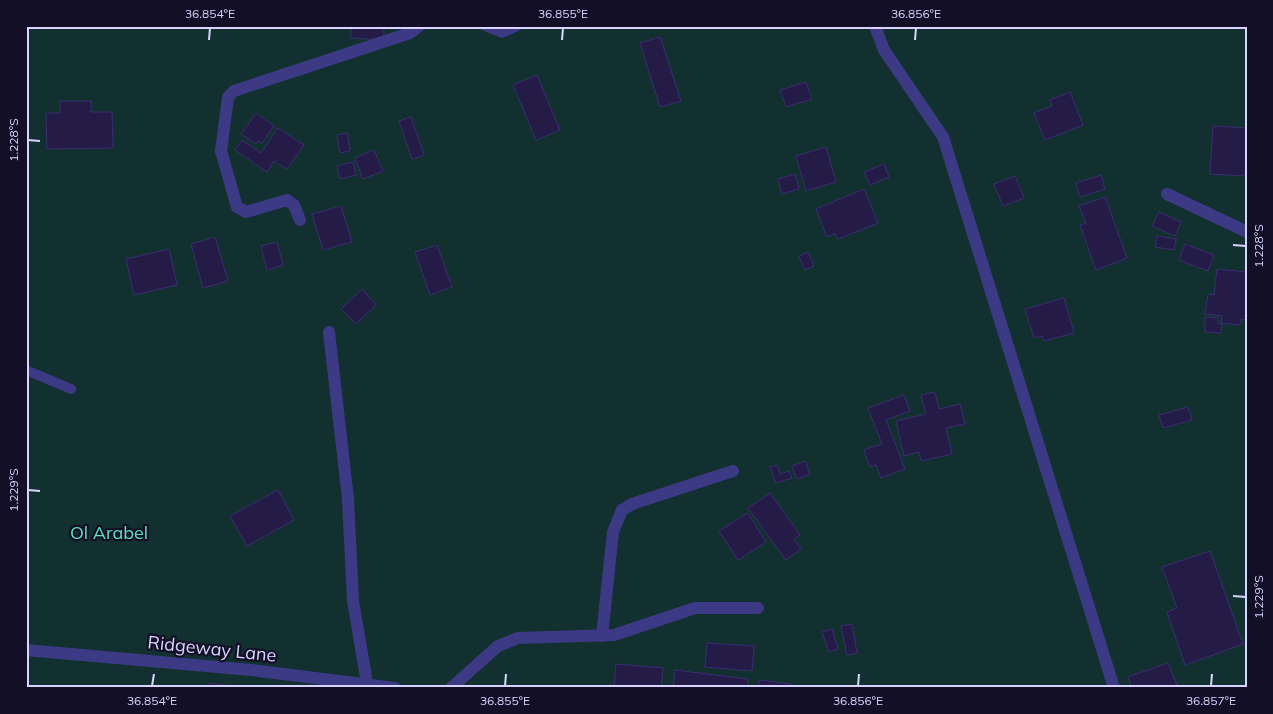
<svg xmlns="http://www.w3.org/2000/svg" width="1273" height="714" font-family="Mulish,sans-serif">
<rect width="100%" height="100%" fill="#130f26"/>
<rect fill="#12302f" x="26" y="26" width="1221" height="662"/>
<g fill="#241b47" stroke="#3b2d73">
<polygon points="351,26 384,26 384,40 351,38"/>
<polygon points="660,37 681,101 660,107 640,43"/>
<polygon points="537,75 560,130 536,140 513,85"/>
<polygon points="806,82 812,99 786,107 780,90"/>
<polygon points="1070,92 1083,125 1045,140 1034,113 1052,106 1050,100"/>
<polygon points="60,101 91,101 91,112 112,112 113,148 47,149 46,113 60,113"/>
<polygon points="256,113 274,126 262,143 258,141 256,144 241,134"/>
<polygon points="411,117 424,155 412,159 399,121"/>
<polygon points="1213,126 1247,128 1247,163 1244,176 1210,174"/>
<polygon points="278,128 304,145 287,169 274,161 267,172 235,150 242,140 261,153"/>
<polygon points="347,133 350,151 340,153 337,135"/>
<polygon points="826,147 836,182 806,191 796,156"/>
<polygon points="374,150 383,171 363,179 355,158"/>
<polygon points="353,162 356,175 340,179 337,166"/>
<polygon points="884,164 889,177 870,185 864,172"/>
<polygon points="795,174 799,189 782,194 778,179"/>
<polygon points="1101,175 1105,189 1080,197 1076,183"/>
<polygon points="1015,176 1024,198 1003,206 994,184"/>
<polygon points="864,189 878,223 838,239 835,233 827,237 816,209"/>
<polygon points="1105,197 1127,258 1096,270 1080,225 1086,223 1079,206"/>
<polygon points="341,206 352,242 323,250 312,214"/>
<polygon points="1159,212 1181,222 1175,236 1152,226"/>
<polygon points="1157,236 1176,239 1174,250 1155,247"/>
<polygon points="215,237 228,281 203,288 191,244"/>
<polygon points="277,242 283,265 267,270 261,246"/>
<polygon points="1185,244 1214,255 1208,271 1179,260"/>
<polygon points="437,245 452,287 430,295 415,252"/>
<polygon points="169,249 177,285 134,295 126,259"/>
<polygon points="808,252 814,266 805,270 799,256"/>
<polygon points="1217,269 1247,272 1247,320 1241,319 1240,325 1221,323 1222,316 1205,314 1208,294 1214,295"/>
<polygon points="362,289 376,305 356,324 341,309"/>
<polygon points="1064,298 1074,333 1044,341 1042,336 1034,338 1025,309"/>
<polygon points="1205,317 1218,318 1218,324 1222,324 1221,333 1205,332"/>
<polygon points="935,392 939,409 960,404 965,424 946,428 952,454 921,461 919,452 904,456 896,421 926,414 921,395"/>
<polygon points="904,395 910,411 886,420 905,469 881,478 876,465 870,467 864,450 882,444 868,408"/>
<polygon points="1188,407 1192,420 1163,428 1159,415"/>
<polygon points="805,461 810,474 797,479 792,466"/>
<polygon points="777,465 780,474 789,471 792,478 776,483 770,467"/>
<polygon points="278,490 294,520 247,546 230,516"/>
<polygon points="770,493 800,535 794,539 801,549 786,560 748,508"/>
<polygon points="748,513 766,542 738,560 719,531"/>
<polygon points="1210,551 1243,644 1185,665 1167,612 1177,608 1162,567"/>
<polygon points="852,624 857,653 847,655 841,626"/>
<polygon points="832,629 838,649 829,652 822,632"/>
<polygon points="707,643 754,646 752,671 705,667"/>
<polygon points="1168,663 1178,688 1132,688 1128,677"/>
<polygon points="616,664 663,668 661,688 614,688"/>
<polygon points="675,670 748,679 747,688 673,688"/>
<polygon points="759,680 791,684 791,688 759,688"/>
<polygon points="210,683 241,687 241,688 210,688"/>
</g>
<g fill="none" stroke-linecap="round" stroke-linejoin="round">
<g stroke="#3d3a85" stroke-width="10">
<polyline points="485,26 502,33 517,26"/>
<polyline points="26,370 71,389"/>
</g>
<g stroke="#3d3a85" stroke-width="12">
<polyline points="875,26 884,50 943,137 1114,688"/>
<polyline points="1167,194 1247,232"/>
<polyline points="300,220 294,205 287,200 246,212 237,207 221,151 228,97 234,91 410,33 419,26"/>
<polyline points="329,332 348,499 353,601 367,683"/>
<polyline points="602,636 613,532 622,510 632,504 733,471"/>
<polyline points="26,650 251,670 395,688"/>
<polyline points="451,688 498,646 518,638 614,635 695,608 758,608"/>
</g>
</g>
<path fill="none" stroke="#d9d4ff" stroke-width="2" d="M209,40L210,28M562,40L563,28M915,40L916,28M28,140L40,141M1233,245L1246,246M28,490L40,491M1233,596L1246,597M152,686L154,674M505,686L506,674M858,686L859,674M1211,686L1212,674"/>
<g text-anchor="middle" stroke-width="4.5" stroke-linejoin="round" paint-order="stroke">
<g font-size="18" fill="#5fe0c0" stroke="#130f26">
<text x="109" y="539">Ol Arabel</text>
</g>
<g font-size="18" fill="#d9d4ff" stroke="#130f26">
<text transform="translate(212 649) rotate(6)" y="6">Ridgeway Lane</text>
</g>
</g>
<rect width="1273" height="714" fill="none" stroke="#130f26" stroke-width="55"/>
<rect x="28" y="28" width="1218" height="658" fill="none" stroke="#d9d4ff" stroke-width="2"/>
<g font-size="12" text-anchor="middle" fill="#d9d4ff">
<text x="210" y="18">36.854°E</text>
<text x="563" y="18">36.855°E</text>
<text x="916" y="18">36.856°E</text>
<text transform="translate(14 140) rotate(-90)" y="4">1.228°S</text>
<text transform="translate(1259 246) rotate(-90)" y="4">1.228°S</text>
<text transform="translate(14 490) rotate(-90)" y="4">1.229°S</text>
<text transform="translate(1259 597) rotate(-90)" y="4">1.229°S</text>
<text x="152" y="705">36.854°E</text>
<text x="505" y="705">36.855°E</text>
<text x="858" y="705">36.856°E</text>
<text x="1211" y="705">36.857°E</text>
</g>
</svg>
